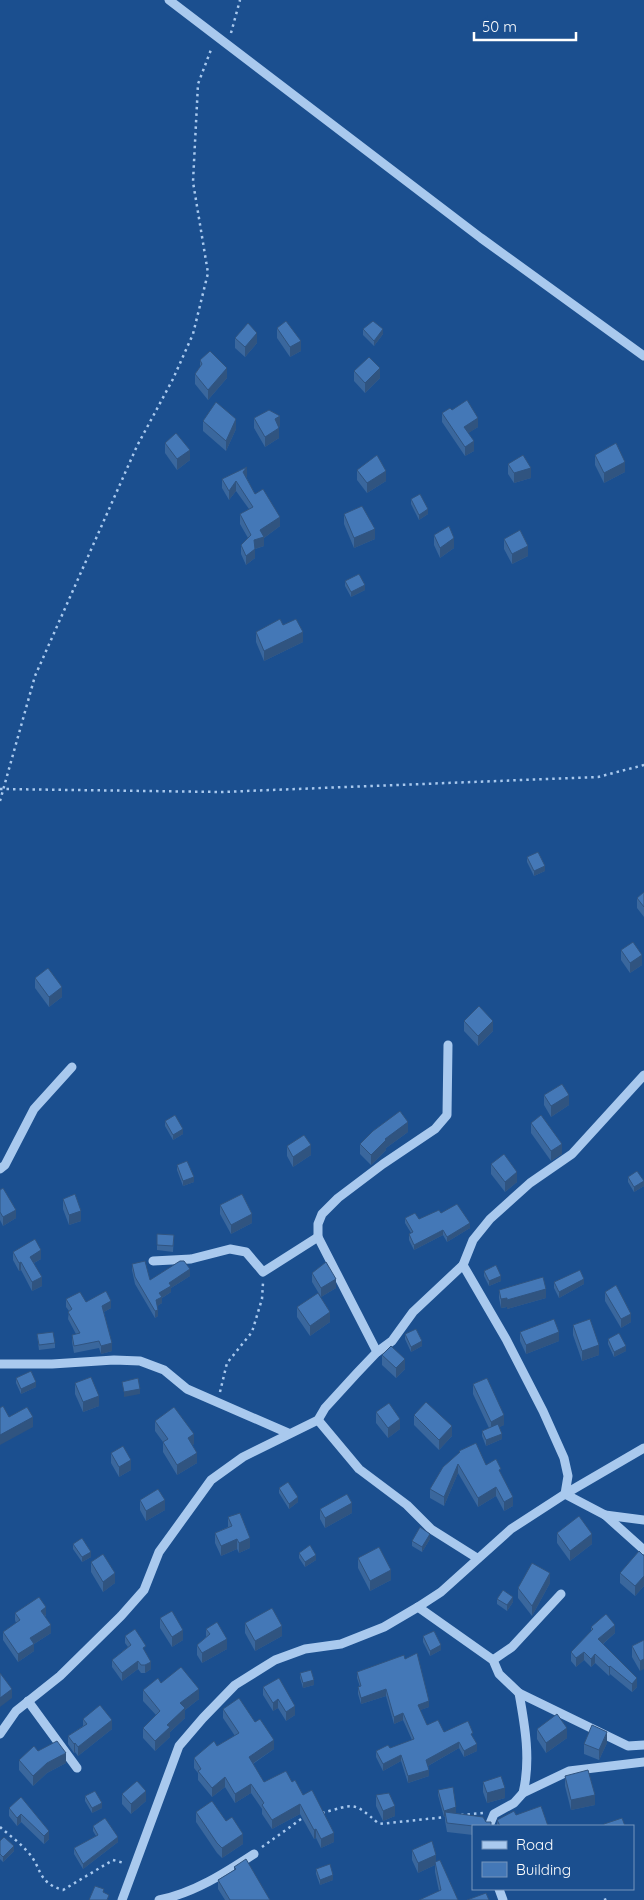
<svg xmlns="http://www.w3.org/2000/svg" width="644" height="1900" font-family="Quicksand,sans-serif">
<rect width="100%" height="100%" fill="#1b4f8f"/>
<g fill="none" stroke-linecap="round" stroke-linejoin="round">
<g stroke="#a9c9ee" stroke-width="2.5" stroke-dasharray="2.5 4" stroke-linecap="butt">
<polyline points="231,33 240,0"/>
<polyline points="0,789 221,792 598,777 644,765"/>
<polyline points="0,801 35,676 137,446 173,379 193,334 208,273 193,182 198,84 212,47"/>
<polyline points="220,1392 227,1363 252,1332 262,1299 263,1283"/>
<path d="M322,1813C355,1804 353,1801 379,1824L446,1817"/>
<polyline points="461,1815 483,1813"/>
<path d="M0,1827C9,1835 19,1842 27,1851C43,1868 36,1882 63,1890L113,1860L124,1863"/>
<polyline points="262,1847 304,1817"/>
<polyline points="604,1900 607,1899"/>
</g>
<g stroke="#a9c9ee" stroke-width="9">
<polyline points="169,0 481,238 644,356"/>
<polyline points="0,1169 5,1165 34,1109 72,1067"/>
<polyline points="153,1261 191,1259 230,1249 246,1252 263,1272 318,1237"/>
<polyline points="377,1352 318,1237 318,1224 322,1214 338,1198 383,1164 435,1129 447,1115 448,1045"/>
<polyline points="0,1364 52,1364 114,1360 140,1361 164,1370 187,1389 288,1433"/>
<polyline points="318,1420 359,1469 407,1505 431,1529 477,1558"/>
<polyline points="565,1494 568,1476 564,1458 543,1411 506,1339 463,1265 473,1240 490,1219 530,1183 572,1154 644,1075"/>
<polyline points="565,1494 605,1515 644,1550"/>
<polyline points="605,1515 644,1520"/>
<polyline points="418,1607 493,1660 499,1674 519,1693 628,1746 644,1745"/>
<polyline points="493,1660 512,1647 561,1594"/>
<path d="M519,1693C525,1726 531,1760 523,1793"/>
<polyline points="28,1701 77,1768"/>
<polyline points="0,1734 16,1711 60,1676 121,1616 144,1590 159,1552 211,1480 243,1457 318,1420 325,1408 357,1373 377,1352 392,1341 413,1312 463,1265"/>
<polyline points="489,1826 494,1814 514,1803 523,1793 569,1771 644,1762"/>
<polyline points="499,1889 503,1900"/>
<polyline points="122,1900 179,1746 203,1718 235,1685 275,1660 305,1649 341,1644 384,1627 418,1607 441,1592 511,1529 565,1494 644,1448"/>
<path d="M159,1900C194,1893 225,1873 254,1854"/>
</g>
</g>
<g fill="#3a679d">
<polygon points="277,328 301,351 290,357 277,338"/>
<polygon points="363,329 383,334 374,346 363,335"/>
<polygon points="235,338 257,343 245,357 235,348"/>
<polygon points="200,360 227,378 208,400 195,384 195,374 200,367"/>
<polygon points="354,371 380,378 365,393 354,381"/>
<polygon points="452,410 478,427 468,433 474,451 465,456 442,422 442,413"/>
<polygon points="254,418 280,426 278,427 279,438 265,447 254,428"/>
<polygon points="203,421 236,429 226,451 203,431"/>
<polygon points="165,443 190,460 177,470 165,453"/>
<polygon points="595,455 625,472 604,483 595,465"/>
<polygon points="508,464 531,478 514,483 508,474"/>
<polygon points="357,470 386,481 367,493 357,480"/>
<polygon points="247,476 246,477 255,494 280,526 264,538 264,546 255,549 255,558 246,565 241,554 241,545 248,538 240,524 240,514 249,509 236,491 229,500 222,488 222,479"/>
<polygon points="411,499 428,514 419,520 411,504"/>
<polygon points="344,514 375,539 354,548 344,524"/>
<polygon points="434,535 454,548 440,558 434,545"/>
<polygon points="504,539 528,556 512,564 504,549"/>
<polygon points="345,581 365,590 351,597 345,586"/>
<polygon points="283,625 303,642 264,661 256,642 256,632"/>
<polygon points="527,857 545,871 534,876 527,862"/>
<polygon points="644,892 644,917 637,908 637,898"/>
<polygon points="621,950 642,965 630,973 621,960"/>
<polygon points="35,978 62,997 49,1007 35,988"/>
<polygon points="464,1021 493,1031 478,1046 464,1031"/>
<polygon points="544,1095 569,1105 551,1117 544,1105"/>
<polygon points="165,1121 183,1134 173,1140 165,1126"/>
<polygon points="531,1123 562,1154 551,1161 531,1133"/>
<polygon points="408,1132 386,1148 386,1150 371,1165 360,1154 360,1144"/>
<polygon points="287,1146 311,1155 293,1167 287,1156"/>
<polygon points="491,1164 517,1182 505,1192 491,1174"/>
<polygon points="177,1165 194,1182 183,1186 177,1170"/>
<polygon points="628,1177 644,1186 634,1192 628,1182"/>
<polygon points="0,1190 16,1218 3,1226 0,1220"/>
<polygon points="63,1199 81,1221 69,1225 63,1209"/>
<polygon points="220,1205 252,1223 231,1234 220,1214"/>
<polygon points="441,1213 470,1228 447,1242 443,1235 414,1250 409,1240 409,1234 411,1233 405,1223 405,1218 419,1219"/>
<polygon points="157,1234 174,1235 173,1252 157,1250"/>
<polygon points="13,1252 41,1259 34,1263 42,1286 32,1291 21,1270 19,1271 13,1260"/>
<polygon points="132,1264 150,1280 190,1276 171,1288 171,1292 162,1298 162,1303 157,1306 158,1316 155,1318 135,1284 132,1270"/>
<polygon points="484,1271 501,1281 489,1286 484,1276"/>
<polygon points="312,1273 336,1288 321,1297 312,1282"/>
<polygon points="554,1282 584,1284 559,1298 554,1288"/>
<polygon points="499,1290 546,1298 507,1309 507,1307 501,1308 499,1298"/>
<polygon points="605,1292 631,1322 621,1328 605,1301"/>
<polygon points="66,1299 86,1302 111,1308 104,1312 112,1351 101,1354 99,1348 74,1353 72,1342 72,1335 76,1334 68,1319 69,1311 66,1307"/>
<polygon points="297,1307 330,1322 310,1336 297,1317"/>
<polygon points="573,1325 599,1355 582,1361 573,1335"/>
<polygon points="520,1332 559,1341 526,1354 520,1341"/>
<polygon points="37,1334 55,1343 55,1348 39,1350"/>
<polygon points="405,1334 422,1346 411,1352 405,1339"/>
<polygon points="608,1339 626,1351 614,1357 608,1344"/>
<polygon points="382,1355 405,1369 396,1378 382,1365"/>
<polygon points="16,1378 36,1387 21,1394 16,1383"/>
<polygon points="75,1383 99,1406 83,1412 75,1394"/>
<polygon points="473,1384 504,1425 499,1427 502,1439 486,1446 482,1436 482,1431 489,1428 473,1394"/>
<polygon points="376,1412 400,1429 388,1438 376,1423"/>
<polygon points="414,1415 452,1436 439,1450 414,1425"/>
<polygon points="155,1421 194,1444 192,1445 197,1463 177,1475 163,1452 163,1442 155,1431"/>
<polygon points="459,1451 486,1465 501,1474 513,1506 504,1511 496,1496 478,1507 458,1473 444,1506 430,1498 430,1489 459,1453"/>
<polygon points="111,1453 131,1470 119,1477 111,1463"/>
<polygon points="279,1488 298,1502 289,1509 279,1493"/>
<polygon points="140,1500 165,1510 146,1521 140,1510"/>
<polygon points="320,1509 352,1513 325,1528 320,1519"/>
<polygon points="228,1517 250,1548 239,1553 237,1549 221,1556 215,1543 215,1533 228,1527"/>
<polygon points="557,1533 592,1544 570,1561 557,1543"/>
<polygon points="430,1539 422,1552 412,1546 412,1541"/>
<polygon points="73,1544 91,1557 82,1562 73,1549"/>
<polygon points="299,1553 316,1560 305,1567 299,1558"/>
<polygon points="644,1556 644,1586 635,1596 620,1583 620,1573"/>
<polygon points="358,1558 391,1580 370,1591 358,1568"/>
<polygon points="91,1562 115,1583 103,1592 91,1572"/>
<polygon points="550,1583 532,1616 518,1598 518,1588"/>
<polygon points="497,1599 513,1602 507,1611 497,1604"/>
<polygon points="15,1613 46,1615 45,1616 51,1633 34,1644 34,1651 18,1662 3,1640 3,1632 16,1623 15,1620"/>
<polygon points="160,1618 183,1640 172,1647 160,1628"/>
<polygon points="245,1623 282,1636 255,1651 245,1633"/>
<polygon points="591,1627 615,1633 603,1644 637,1687 632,1692 610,1674 609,1676 595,1663 591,1667 584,1660 576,1667 571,1661 571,1652 591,1632"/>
<polygon points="206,1629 227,1649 202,1663 197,1655 197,1645 206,1637"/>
<polygon points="125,1636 146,1653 151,1669 145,1673 141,1673 138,1669 122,1681 112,1667 112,1660 128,1647 125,1643"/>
<polygon points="423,1636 441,1650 430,1656 423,1642"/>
<polygon points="644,1640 640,1671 632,1657 632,1646"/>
<polygon points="405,1659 429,1707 420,1710 427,1725 444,1732 473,1738 477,1751 464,1757 459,1748 428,1766 429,1776 408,1783 401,1761 383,1771 376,1757 376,1751 390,1748 412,1740 403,1720 394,1724 386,1696 361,1704 358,1694 358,1687 360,1687 357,1678 357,1672"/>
<polygon points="300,1673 314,1685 303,1688 300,1678"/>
<polygon points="161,1683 199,1699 185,1710 185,1718 170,1732 170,1737 155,1751 143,1738 143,1728 156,1715 143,1701 143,1690"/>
<polygon points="263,1687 295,1715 286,1721 278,1708 273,1711 263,1695"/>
<polygon points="223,1709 274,1749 253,1764 264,1782 292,1782 303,1795 334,1842 321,1848 316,1838 314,1839 300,1814 272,1829 262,1814 262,1809 251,1793 235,1803 225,1787 212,1797 198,1780 198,1773 194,1768 194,1758 235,1736 223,1718"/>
<polygon points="83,1719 112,1729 78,1756 75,1752 74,1753 68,1744 68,1736 83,1726"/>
<polygon points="537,1729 567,1738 546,1753 537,1739"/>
<polygon points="607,1743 599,1760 584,1754 584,1744"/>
<polygon points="38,1751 66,1763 47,1773 33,1786 19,1770 19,1760"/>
<polygon points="565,1776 595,1805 571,1810 565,1786"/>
<polygon points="483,1782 505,1798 487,1803 483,1792"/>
<polygon points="438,1790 456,1813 453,1813 486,1822 491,1826 473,1826 473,1835 447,1832 445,1821 445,1816 444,1817 438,1795"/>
<polygon points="122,1794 146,1801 131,1814 122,1804"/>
<polygon points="376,1795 395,1816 383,1821 376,1806"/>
<polygon points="85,1796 102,1808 92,1813 85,1801"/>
<polygon points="21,1797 49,1839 44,1844 21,1822 17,1826 9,1816 9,1808"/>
<polygon points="196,1812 243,1844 222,1858 217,1853 196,1822"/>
<polygon points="516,1815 548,1826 497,1826 497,1820"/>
<polygon points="93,1826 118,1842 83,1869 74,1854 74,1848 96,1836 93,1831"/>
<polygon points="0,1841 14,1851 3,1862 0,1859"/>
<polygon points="412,1850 436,1862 458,1900 439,1891 435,1872 435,1865 418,1873 412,1860"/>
<polygon points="234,1867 270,1900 225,1900 218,1889 218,1880 234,1870"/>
<polygon points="316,1869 333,1880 320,1885 316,1874"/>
</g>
<g fill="#305480">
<polygon points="383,329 383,334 374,346 374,341"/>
<polygon points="257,333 257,343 245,357 245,347"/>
<polygon points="301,341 301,351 290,357 290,347"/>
<polygon points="227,368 227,378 208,400 208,390"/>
<polygon points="380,368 380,378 365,393 365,383"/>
<polygon points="280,416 280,426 275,429 275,419"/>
<polygon points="478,418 478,427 464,436 464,427"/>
<polygon points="236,419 236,429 226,451 226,441"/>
<polygon points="279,428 279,438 265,447 265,437"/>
<polygon points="474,441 474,451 465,456 465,447"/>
<polygon points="190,450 190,460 177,470 177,459"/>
<polygon points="625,462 625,472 604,483 604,473"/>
<polygon points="247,467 247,476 243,481 243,472"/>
<polygon points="531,468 531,478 514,483 514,473"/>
<polygon points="386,471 386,481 367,493 367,483"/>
<polygon points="236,481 236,491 229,500 229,491"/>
<polygon points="428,509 428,514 419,520 419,515"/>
<polygon points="280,517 280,526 264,538 264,546 255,549 255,558 246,565 246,556 254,540 260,530"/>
<polygon points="375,529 375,539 354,548 354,538"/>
<polygon points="454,538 454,548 440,558 440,548"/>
<polygon points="528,546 528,556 512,564 512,554"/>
<polygon points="365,585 365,590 351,597 351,592"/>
<polygon points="303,632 303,642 264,661 264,651"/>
<polygon points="545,866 545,871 534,876 534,871"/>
<polygon points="642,955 642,965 630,973 630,963"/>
<polygon points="62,987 62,997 49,1007 49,997"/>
<polygon points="493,1021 493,1031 478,1046 478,1036"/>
<polygon points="569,1095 569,1105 551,1117 551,1106"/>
<polygon points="408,1122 408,1132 386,1148 386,1150 371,1165 371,1155 385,1139"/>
<polygon points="183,1129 183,1134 173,1140 173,1135"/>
<polygon points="562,1144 562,1154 551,1161 551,1151"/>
<polygon points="311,1145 311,1155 293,1167 293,1157"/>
<polygon points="517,1172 517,1182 505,1192 505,1182"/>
<polygon points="194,1177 194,1182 183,1186 183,1181"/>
<polygon points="644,1181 644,1186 634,1192 634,1187"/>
<polygon points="16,1210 16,1218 3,1226 3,1217"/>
<polygon points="81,1211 81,1221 69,1225 69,1215"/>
<polygon points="252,1214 252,1223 231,1234 231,1225"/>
<polygon points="470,1223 470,1228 447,1242 447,1237"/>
<polygon points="443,1230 443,1235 414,1250 414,1245"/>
<polygon points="41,1250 41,1259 30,1265 30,1257"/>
<polygon points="21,1262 21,1270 19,1271 19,1263"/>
<polygon points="190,1269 190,1276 171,1288 171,1292 162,1298 162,1303 156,1307 156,1300 159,1293 169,1283"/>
<polygon points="501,1276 501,1281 489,1286 489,1281"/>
<polygon points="42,1277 42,1286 32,1291 32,1282"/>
<polygon points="336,1279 336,1288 321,1297 321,1288"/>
<polygon points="584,1279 584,1284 559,1298 559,1292"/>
<polygon points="546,1289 546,1298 507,1309 507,1300"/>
<polygon points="507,1298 507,1307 501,1308 501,1299"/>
<polygon points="111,1301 111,1308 102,1313 102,1306"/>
<polygon points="158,1310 158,1316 155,1318 155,1311"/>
<polygon points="330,1312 330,1322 310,1336 310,1326"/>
<polygon points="631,1314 631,1322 621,1328 621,1319"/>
<polygon points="559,1332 559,1341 526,1354 526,1345"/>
<polygon points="422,1341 422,1346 411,1352 411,1347"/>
<polygon points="112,1343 112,1351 101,1354 101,1346"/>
<polygon points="599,1345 599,1355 582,1361 582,1351"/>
<polygon points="626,1346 626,1351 614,1357 614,1352"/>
<polygon points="405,1359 405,1369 396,1378 396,1368"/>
<polygon points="36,1382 36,1387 21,1394 21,1389"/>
<polygon points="140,1389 140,1394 124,1397 124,1392"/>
<polygon points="99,1396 99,1406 83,1412 83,1402"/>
<polygon points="504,1415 504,1425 491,1432 491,1422"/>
<polygon points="33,1417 33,1427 0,1445 0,1435"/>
<polygon points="400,1419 400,1429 388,1438 388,1428"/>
<polygon points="452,1426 452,1436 439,1450 439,1440"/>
<polygon points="194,1434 194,1444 188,1448 188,1438"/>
<polygon points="502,1434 502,1439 486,1446 486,1440"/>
<polygon points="197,1453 197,1463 177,1475 177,1465"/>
<polygon points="131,1460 131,1470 119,1477 119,1467"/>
<polygon points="458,1464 458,1473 444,1506 444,1497"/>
<polygon points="496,1487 496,1496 478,1507 478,1498"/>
<polygon points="298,1497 298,1502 289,1509 289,1504"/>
<polygon points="513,1497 513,1506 504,1511 504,1502"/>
<polygon points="165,1500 165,1510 146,1521 146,1511"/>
<polygon points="352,1503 352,1513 325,1528 325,1518"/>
<polygon points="430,1534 430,1539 422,1552 422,1547"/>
<polygon points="592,1534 592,1544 570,1561 570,1551"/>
<polygon points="250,1538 250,1548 239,1553 239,1543"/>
<polygon points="237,1539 237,1549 221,1556 221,1546"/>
<polygon points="91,1552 91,1557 82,1562 82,1557"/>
<polygon points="316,1555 316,1560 305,1567 305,1562"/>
<polygon points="391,1570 391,1580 370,1591 370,1581"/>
<polygon points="115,1573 115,1583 103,1592 103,1582"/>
<polygon points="550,1573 550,1583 532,1616 532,1606"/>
<polygon points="644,1576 644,1586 635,1596 635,1586"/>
<polygon points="513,1597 513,1602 507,1611 507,1605"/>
<polygon points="46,1607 46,1615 41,1618 41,1611"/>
<polygon points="51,1625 51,1633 34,1644 34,1651 18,1662 18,1654 30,1638"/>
<polygon points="615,1625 615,1633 598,1648 598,1639"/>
<polygon points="282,1626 282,1636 255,1651 255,1641"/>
<polygon points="183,1630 183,1640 172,1647 172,1637"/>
<polygon points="227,1639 227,1649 202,1663 202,1653"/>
<polygon points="441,1645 441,1650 430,1656 430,1651"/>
<polygon points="584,1652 584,1660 576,1667 576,1658"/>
<polygon points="595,1654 595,1663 591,1667 591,1659"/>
<polygon points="644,1659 644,1669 640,1671 640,1661"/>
<polygon points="138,1661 138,1669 122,1681 122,1673"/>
<polygon points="151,1662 151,1669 145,1673 145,1665"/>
<polygon points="610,1666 610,1674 609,1676 609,1667"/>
<polygon points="637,1678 637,1687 632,1692 632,1684"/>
<polygon points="314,1680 314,1685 303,1688 303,1683"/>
<polygon points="12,1689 12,1698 0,1707 0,1698"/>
<polygon points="199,1689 199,1699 185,1710 185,1718 170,1732 170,1737 155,1751 155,1741 167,1725 180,1703"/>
<polygon points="386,1689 386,1696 361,1704 361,1698"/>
<polygon points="278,1699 278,1708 273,1711 273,1703"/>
<polygon points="429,1701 429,1707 418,1711 418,1705"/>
<polygon points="295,1706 295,1715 286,1721 286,1712"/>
<polygon points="403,1713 403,1720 394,1724 394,1717"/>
<polygon points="112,1720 112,1729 78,1756 78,1747"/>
<polygon points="567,1728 567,1738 546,1753 546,1743"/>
<polygon points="607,1732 607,1743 599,1760 599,1750"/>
<polygon points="274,1740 274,1749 249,1766 249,1757"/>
<polygon points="459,1742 459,1748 426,1767 426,1760"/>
<polygon points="75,1743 75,1752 74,1753 74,1744"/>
<polygon points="477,1744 477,1751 464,1757 464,1751"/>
<polygon points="66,1753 66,1763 47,1773 33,1786 33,1776 47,1763"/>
<polygon points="401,1755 401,1761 383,1771 383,1764"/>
<polygon points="429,1770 429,1776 408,1783 408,1776"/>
<polygon points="225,1777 225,1787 212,1797 212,1788"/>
<polygon points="251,1784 251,1793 235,1803 235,1794"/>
<polygon points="505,1788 505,1798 487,1803 487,1793"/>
<polygon points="146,1791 146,1801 131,1814 131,1804"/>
<polygon points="595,1795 595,1805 571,1810 571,1800"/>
<polygon points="102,1803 102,1808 92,1813 92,1808"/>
<polygon points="300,1804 300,1814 272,1829 272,1820"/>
<polygon points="395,1806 395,1816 383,1821 383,1811"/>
<polygon points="456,1807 456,1813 445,1816 445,1812 445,1816 444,1817 444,1811"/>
<polygon points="21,1814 21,1822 17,1826 17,1818"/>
<polygon points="316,1829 316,1838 314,1839 314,1830"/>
<polygon points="49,1831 49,1839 44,1844 44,1836"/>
<polygon points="334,1833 334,1842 321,1848 321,1839"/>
<polygon points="243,1834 243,1844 222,1858 222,1848"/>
<polygon points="118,1837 118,1842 83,1869 83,1864"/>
<polygon points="14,1846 14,1851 3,1862 3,1857"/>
<polygon points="436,1855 436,1865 435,1862 435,1865 418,1873 418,1863"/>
<polygon points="333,1875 333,1880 320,1885 320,1880"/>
</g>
<g fill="#4478b7" stroke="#305480">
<polygon points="286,321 301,341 290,347 277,328"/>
<polygon points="373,321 383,329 374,341 363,329"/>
<polygon points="248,323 257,333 245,347 235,338"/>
<polygon points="210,351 227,368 208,390 195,374 202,364 200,360"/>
<polygon points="369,357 380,368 365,383 354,371"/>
<polygon points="467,400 478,418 464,427 474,441 465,447 442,413 450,408 452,410"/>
<polygon points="216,402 236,419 226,441 203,421"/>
<polygon points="269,410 280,416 275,419 279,428 265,437 254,418"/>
<polygon points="176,433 190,450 177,459 165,443"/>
<polygon points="616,443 625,462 604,473 595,455"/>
<polygon points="377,455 386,471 367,483 357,470"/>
<polygon points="523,455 531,468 514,473 508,464"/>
<polygon points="247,467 243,472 255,494 263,489 280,517 260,530 264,537 254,540 255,549 246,556 241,545 251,535 240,514 253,507 236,481 229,491 222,479"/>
<polygon points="420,494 428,509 419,515 411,499"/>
<polygon points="362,506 375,529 354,538 344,514"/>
<polygon points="449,526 454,538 440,548 434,535"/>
<polygon points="520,530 528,546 512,554 504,539"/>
<polygon points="359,574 365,585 351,592 345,581"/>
<polygon points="280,619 283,625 296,619 303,632 264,651 256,632"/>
<polygon points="538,852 545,866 534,871 527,857"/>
<polygon points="644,892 644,907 637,898"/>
<polygon points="633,942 642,955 630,963 621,950"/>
<polygon points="48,968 62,987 49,997 35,978"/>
<polygon points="479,1006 493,1021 478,1036 464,1021"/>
<polygon points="562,1084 569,1095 551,1106 544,1095"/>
<polygon points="400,1111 408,1122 385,1139 386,1140 371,1155 360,1144 373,1131"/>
<polygon points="175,1115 183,1129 173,1135 165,1121"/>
<polygon points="541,1115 562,1144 551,1151 531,1123"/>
<polygon points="304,1135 311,1145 293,1157 287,1146"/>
<polygon points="504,1154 517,1172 505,1182 491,1164"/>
<polygon points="187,1161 194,1177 183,1181 177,1165"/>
<polygon points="637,1171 644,1181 634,1187 628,1177"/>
<polygon points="3,1188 16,1210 3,1217 0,1212 0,1190"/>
<polygon points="75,1194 81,1211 69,1215 63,1199"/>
<polygon points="242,1194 252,1214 231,1225 220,1205"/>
<polygon points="457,1204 470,1223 447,1237 443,1230 414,1245 409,1234 413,1232 405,1218 415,1213 419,1219 439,1210 441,1213"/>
<polygon points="157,1234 174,1235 173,1246 157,1245"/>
<polygon points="35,1239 41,1250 30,1257 42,1277 32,1282 21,1262 19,1263 13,1252"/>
<polygon points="145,1261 150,1280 180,1261 184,1261 190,1269 169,1283 171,1286 159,1293 162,1297 156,1300 158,1310 155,1311 135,1277 132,1264"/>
<polygon points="326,1262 336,1279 321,1288 312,1273"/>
<polygon points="496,1265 501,1276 489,1281 484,1271"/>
<polygon points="580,1270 584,1279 559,1292 554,1282"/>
<polygon points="543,1277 546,1289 507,1300 507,1298 501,1299 499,1290"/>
<polygon points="616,1285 631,1314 621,1319 605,1292"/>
<polygon points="106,1291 111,1301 102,1306 112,1343 101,1346 99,1341 74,1346 72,1335 80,1333 68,1312 72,1309 66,1299 80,1292 86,1302"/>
<polygon points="318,1293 330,1312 310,1326 297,1307"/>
<polygon points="554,1319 559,1332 526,1345 520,1332"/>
<polygon points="590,1319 599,1345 582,1351 573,1325"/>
<polygon points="416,1329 422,1341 411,1347 405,1334"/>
<polygon points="53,1332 55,1343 39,1345 37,1334"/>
<polygon points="619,1333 626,1346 614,1352 608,1339"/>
<polygon points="391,1346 405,1359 396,1368 382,1355"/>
<polygon points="31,1371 36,1382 21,1389 16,1378"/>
<polygon points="91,1377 99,1396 83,1402 75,1383"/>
<polygon points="138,1378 140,1389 124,1392 122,1382"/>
<polygon points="487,1378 504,1415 491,1422 473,1384"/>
<polygon points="426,1402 452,1426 439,1440 414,1415"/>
<polygon points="389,1403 400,1419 388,1428 376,1412"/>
<polygon points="3,1406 9,1417 27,1407 33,1417 0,1435 0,1408"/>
<polygon points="174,1407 194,1434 188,1438 197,1453 177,1465 163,1442 168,1439 155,1421"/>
<polygon points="498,1424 502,1434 486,1440 482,1431"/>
<polygon points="476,1443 486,1465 496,1459 501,1469 499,1470 513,1497 504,1502 496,1487 478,1498 458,1464 444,1497 430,1489 443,1467 460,1452 459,1451"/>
<polygon points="123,1446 131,1460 119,1467 111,1453"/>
<polygon points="288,1482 298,1497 289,1504 279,1488"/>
<polygon points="158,1489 165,1500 146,1511 140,1500"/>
<polygon points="347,1494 352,1503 325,1518 320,1509"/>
<polygon points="240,1513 250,1538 239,1543 237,1539 221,1546 215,1533 232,1526 228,1517"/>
<polygon points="579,1516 592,1534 570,1551 557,1533"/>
<polygon points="420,1527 430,1534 422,1547 412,1541"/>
<polygon points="82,1538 91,1552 82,1557 73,1544"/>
<polygon points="310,1545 316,1555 305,1562 299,1553"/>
<polygon points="379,1547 391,1570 370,1581 358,1558"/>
<polygon points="639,1551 644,1556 644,1576 635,1586 620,1573"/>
<polygon points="103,1554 115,1573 103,1582 91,1562"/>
<polygon points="532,1563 550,1573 532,1606 518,1588"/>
<polygon points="503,1590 513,1597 507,1605 497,1599"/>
<polygon points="39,1597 46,1607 41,1611 51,1625 30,1638 34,1644 18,1654 3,1632 20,1620 15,1613"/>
<polygon points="272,1608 282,1626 255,1641 245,1623"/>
<polygon points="172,1611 183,1630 172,1637 160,1618"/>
<polygon points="606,1614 615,1625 598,1639 637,1678 632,1684 610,1666 609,1667 595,1654 591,1659 584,1652 576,1658 571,1652 593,1629 591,1627"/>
<polygon points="217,1622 227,1639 202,1653 197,1645 210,1634 206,1629"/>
<polygon points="135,1629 146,1646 143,1648 151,1662 145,1665 141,1665 138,1661 122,1673 112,1660 131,1645 125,1636"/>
<polygon points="434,1631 441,1645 430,1651 423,1636"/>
<polygon points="644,1640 644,1659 640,1661 632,1646"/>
<polygon points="417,1653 429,1701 418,1705 427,1725 438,1720 444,1732 468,1721 473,1733 471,1734 477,1744 464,1751 459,1742 426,1760 429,1770 408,1776 401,1755 383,1764 376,1751 388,1745 390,1748 414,1739 403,1713 394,1717 386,1689 361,1698 358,1687 361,1686 357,1672 404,1655 405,1659"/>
<polygon points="181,1667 199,1689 180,1703 185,1708 167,1725 170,1727 155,1741 143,1728 160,1711 143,1690 158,1678 161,1683"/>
<polygon points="311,1670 314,1680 303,1683 300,1673"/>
<polygon points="0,1673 12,1689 0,1698"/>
<polygon points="279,1678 295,1706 286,1712 278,1699 273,1703 263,1687"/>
<polygon points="239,1698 255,1722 260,1719 274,1740 249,1757 264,1782 286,1771 292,1782 295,1780 303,1795 312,1790 334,1833 321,1839 316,1829 314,1830 300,1804 272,1820 262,1805 264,1803 251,1784 235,1794 225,1777 212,1788 198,1771 201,1769 194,1758 214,1741 217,1746 239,1733 223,1709"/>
<polygon points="100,1705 112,1720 78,1747 75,1743 74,1744 68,1736 87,1724 83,1719"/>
<polygon points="557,1714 567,1728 546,1743 537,1729"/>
<polygon points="592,1725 607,1732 599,1750 584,1744"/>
<polygon points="57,1741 66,1753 47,1763 33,1776 19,1760 34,1746 38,1751"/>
<polygon points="588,1770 595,1795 571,1800 565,1776"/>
<polygon points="501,1776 505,1788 487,1793 483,1782"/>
<polygon points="137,1781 146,1791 131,1804 122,1794"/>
<polygon points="453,1787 456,1807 444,1811 438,1790"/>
<polygon points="95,1791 102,1803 92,1808 85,1796"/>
<polygon points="389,1793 395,1806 383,1811 376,1795"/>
<polygon points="21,1797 49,1831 44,1836 21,1814 17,1818 9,1808"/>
<polygon points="212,1801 226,1821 232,1817 243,1834 222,1848 217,1843 196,1812"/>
<polygon points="541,1806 548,1826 500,1826 497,1820 514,1811 516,1815"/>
<polygon points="445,1812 483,1817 486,1822 491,1822 491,1826 473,1826 447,1823"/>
<polygon points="105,1818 118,1837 83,1864 74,1848 98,1835 93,1826"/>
<polygon points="622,1818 625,1826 604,1826 604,1824"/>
<polygon points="4,1837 14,1846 3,1857 0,1854 0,1841"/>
<polygon points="432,1841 436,1855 418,1863 412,1850"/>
<polygon points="246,1859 270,1900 230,1900 218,1880 236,1869 234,1867"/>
<polygon points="440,1860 458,1900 419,1900 441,1890 435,1862"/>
<polygon points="330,1864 333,1875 320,1880 316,1869"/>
<polygon points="95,1886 104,1889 103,1892 109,1895 107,1900 89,1900"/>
<polygon points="486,1893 489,1900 467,1900"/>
</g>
<rect x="472" y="1825" width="162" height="65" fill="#1b4f8f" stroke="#7695bc"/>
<rect x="482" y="1841" width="25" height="8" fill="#a9c9ee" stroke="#7695bc"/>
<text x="516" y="1850" font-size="15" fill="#ffffff">Road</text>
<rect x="482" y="1862" width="25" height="15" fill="#4478b7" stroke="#7695bc"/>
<text x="516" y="1875" font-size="15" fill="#ffffff">Building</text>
<path d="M474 32v8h102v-8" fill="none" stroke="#ffffff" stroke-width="2.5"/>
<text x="482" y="32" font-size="15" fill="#ffffff" stroke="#1b4f8f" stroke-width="4" paint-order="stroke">50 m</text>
</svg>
